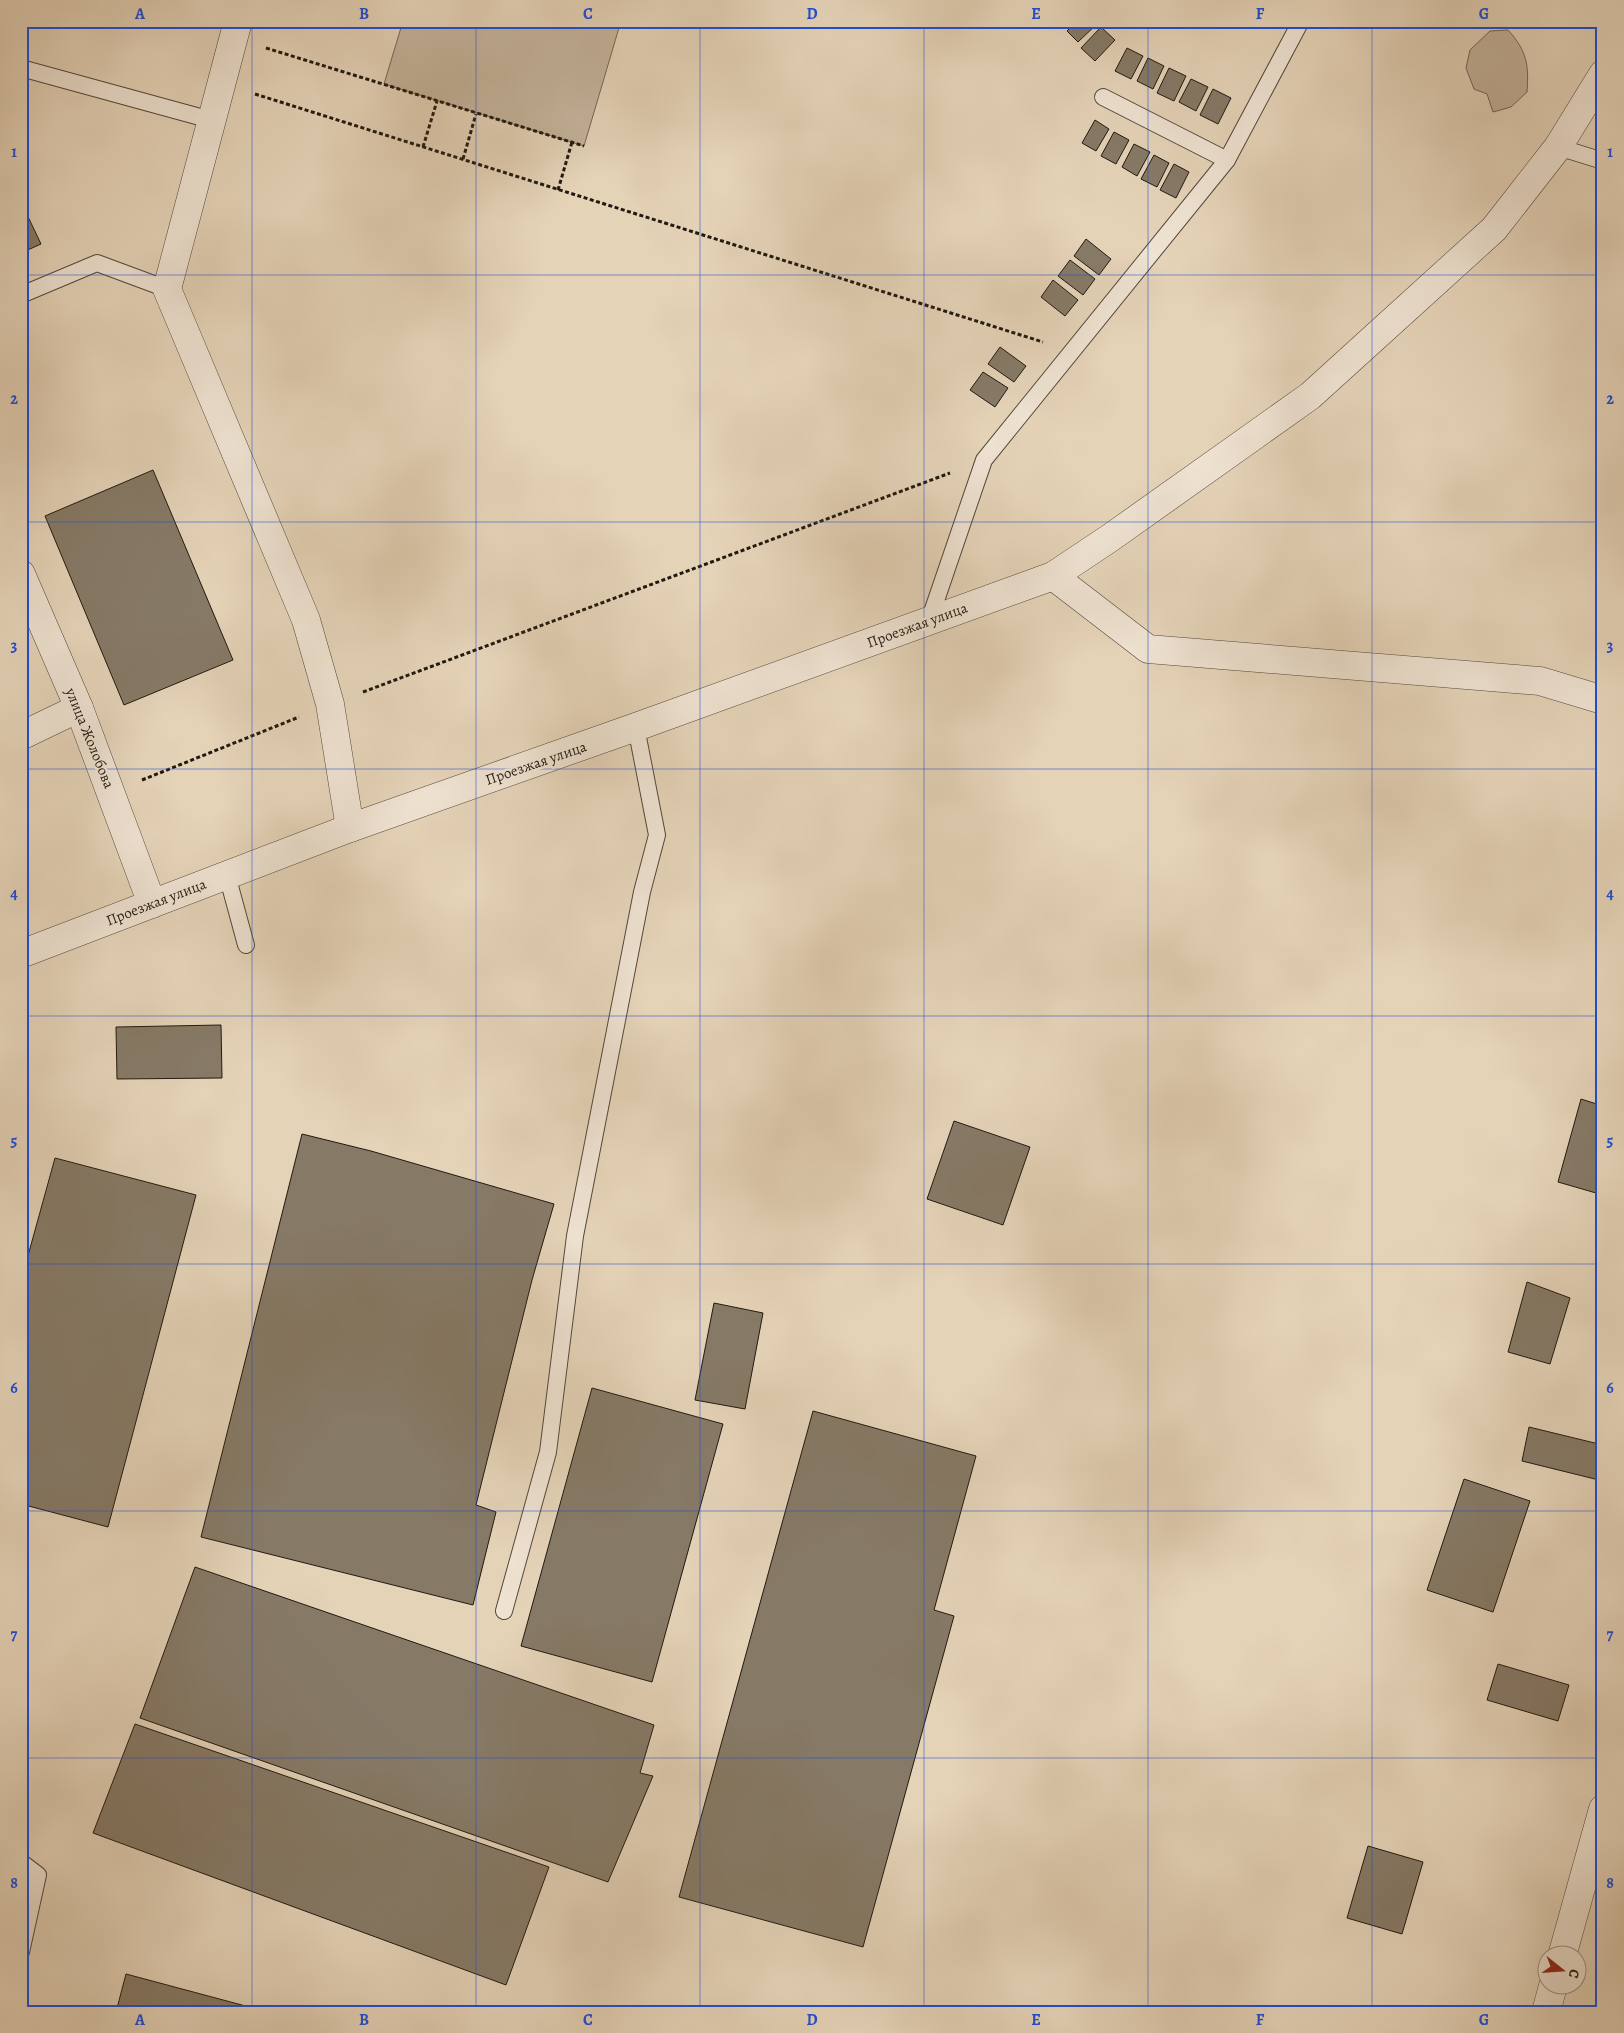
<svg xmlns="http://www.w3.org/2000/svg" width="1624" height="2033" font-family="Alegreya,serif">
<rect width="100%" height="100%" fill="#e5d3b8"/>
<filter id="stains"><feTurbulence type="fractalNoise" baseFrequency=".004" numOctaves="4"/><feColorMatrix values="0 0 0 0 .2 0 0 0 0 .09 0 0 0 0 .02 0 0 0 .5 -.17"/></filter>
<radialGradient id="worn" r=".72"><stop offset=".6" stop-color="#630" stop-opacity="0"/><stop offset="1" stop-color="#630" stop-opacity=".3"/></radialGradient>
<g fill="#c4b39b" stroke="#726656">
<polygon points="403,21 621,21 584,146 384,84"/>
<path d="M1508,30C1527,51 1529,65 1527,92L1511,107L1493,112L1487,94L1474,89L1466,68L1470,50L1490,31Z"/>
</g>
<g fill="#867a67" stroke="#201910">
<polygon points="1077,21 1095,21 1097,24 1078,42 1067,31"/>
<polygon points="1101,27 1115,40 1095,61 1081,48"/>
<polygon points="1127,48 1143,56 1131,79 1115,71"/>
<polygon points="1148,58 1164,66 1153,89 1137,81"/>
<polygon points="1169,68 1186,76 1174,101 1157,93"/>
<polygon points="1191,79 1208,87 1196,111 1179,102"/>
<polygon points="1213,89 1231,98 1218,124 1200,115"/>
<polygon points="1095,120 1109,129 1096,151 1082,143"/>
<polygon points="1114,132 1129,140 1116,164 1101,156"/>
<polygon points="1134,144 1150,152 1137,176 1122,167"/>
<polygon points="1154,155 1169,163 1157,187 1141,179"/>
<polygon points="1174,164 1189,172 1176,198 1160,190"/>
<polygon points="21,202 41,244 21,253"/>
<polygon points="1086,239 1111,259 1099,275 1074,256"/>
<polygon points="1070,260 1095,279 1083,295 1058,276"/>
<polygon points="1053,280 1078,300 1065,316 1041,297"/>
<polygon points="1000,347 1026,366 1014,382 988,364"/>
<polygon points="983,372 1008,388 995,407 970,390"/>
<polygon points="153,470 233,660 124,705 45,516"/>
<polygon points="221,1025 222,1078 117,1079 116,1027"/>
<polygon points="1581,1099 1603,1106 1603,1195 1558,1182"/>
<polygon points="954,1121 1030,1147 1003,1225 927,1199"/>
<polygon points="302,1134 371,1151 554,1204 532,1280 476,1505 496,1512 473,1605 201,1537"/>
<polygon points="55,1158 196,1195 108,1527 21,1504 21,1281"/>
<polygon points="1527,1282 1570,1298 1550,1364 1508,1352"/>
<polygon points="714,1303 763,1313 745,1409 695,1400"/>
<polygon points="592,1388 723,1424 652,1682 521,1646"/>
<polygon points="813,1411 976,1456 934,1610 954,1616 863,1947 679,1897"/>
<polygon points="1529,1427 1603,1445 1603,1481 1522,1461"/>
<polygon points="1464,1479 1530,1501 1493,1612 1427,1590"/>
<polygon points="195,1567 654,1725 640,1773 653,1776 608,1882 140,1718"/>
<polygon points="1498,1664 1569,1685 1558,1721 1487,1700"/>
<polygon points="135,1724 549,1867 506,1985 93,1833"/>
<polygon points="21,1735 26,1736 21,1750"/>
<polygon points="1368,1846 1423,1862 1402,1934 1347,1918"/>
<polygon points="126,1974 268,2012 116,2012"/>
</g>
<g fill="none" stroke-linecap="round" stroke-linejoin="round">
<defs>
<g id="service">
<polyline points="21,68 211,120"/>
<polyline points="1103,97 1227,160"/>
<polyline points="1558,147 1603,161"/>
<polyline points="21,295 97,263 167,289"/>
<polyline points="929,621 984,460 1227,160 1301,21"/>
<polyline points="227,875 246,945"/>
<polyline points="504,1611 548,1452 575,1236 642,892 657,835 636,727"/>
<polyline points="21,1862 38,1875 21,1952"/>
</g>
<g id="minor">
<polyline points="238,21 167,289 306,620 330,704 350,828"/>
<polyline points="21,574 79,708 152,904"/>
<polyline points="1053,576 1148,649 1540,681 1603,700"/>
<polyline points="21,736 79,708"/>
<polyline points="1562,1956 1603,1809"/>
<polyline points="1546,2012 1553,1986"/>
</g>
<polyline id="tertiary" points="21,954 350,828 636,727 1053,576 1110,538 1310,396 1494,229 1558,147 1603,74"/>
</defs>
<use href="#service" stroke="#51483a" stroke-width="18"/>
<use href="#minor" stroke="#51483a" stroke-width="29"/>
<use href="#tertiary" stroke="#51483a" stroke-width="29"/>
<g stroke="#201910" stroke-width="3" stroke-dasharray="4 2.5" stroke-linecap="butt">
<polyline points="266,48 584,146"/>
<polyline points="255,94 1043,342"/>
<polyline points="423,147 437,101"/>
<polyline points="463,159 476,114"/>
<polyline points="558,190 572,142"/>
<polyline points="363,692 950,473"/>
<polyline points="142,780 299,717"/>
</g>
<use href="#service" stroke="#eee2d1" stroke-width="16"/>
<use href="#minor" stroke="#eee2d1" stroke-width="28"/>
<use href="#tertiary" stroke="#eee2d1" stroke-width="28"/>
</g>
<path fill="none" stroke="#1d4ed8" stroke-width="1" stroke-opacity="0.55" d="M252,21V2012M476,21V2012M700,21V2012M924,21V2012M1148,21V2012M1372,21V2012M21,275H1603M21,522H1603M21,769H1603M21,1016H1603M21,1264H1603M21,1511H1603M21,1758H1603"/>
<g text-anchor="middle" stroke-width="5" stroke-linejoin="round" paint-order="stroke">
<g font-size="15" fill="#201910" stroke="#eee2d1">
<text transform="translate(917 625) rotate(-20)" y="5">Проезжая улица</text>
<text transform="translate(90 738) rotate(68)" y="5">улица Жолобова</text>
<text transform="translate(536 763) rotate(-19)" y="5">Проезжая улица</text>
<text transform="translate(156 902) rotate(-21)" y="5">Проезжая улица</text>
</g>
</g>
<rect width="1624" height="2033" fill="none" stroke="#e5d3b8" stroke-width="55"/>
<g transform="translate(1562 1970) rotate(107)"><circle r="24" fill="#eee2d1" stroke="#9c9284"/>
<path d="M0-4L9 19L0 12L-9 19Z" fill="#8f2418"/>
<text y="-8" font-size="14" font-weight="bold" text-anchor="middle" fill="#201910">С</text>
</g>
<rect x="28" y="28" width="1568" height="1978" fill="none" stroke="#1d4ed8" stroke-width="2"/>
<g font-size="16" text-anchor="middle" font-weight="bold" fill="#1d4ed8">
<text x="140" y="19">A</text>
<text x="364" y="19">B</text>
<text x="588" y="19">C</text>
<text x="812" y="19">D</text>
<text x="1036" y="19">E</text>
<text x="1260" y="19">F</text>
<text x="1484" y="19">G</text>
<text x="14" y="157">1</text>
<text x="1610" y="157">1</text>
<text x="14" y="404">2</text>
<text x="1610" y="404">2</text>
<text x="14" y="651">3</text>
<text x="1610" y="651">3</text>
<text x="14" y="899">4</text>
<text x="1610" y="899">4</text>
<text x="14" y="1146">5</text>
<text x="1610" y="1146">5</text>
<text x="14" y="1393">6</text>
<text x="1610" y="1393">6</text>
<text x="14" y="1640">7</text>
<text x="1610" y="1640">7</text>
<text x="14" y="1888">8</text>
<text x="1610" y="1888">8</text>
<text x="140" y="2025">A</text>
<text x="364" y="2025">B</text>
<text x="588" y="2025">C</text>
<text x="812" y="2025">D</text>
<text x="1036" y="2025">E</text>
<text x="1260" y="2025">F</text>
<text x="1484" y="2025">G</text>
</g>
<rect width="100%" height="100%" filter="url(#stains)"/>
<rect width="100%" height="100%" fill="url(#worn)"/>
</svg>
